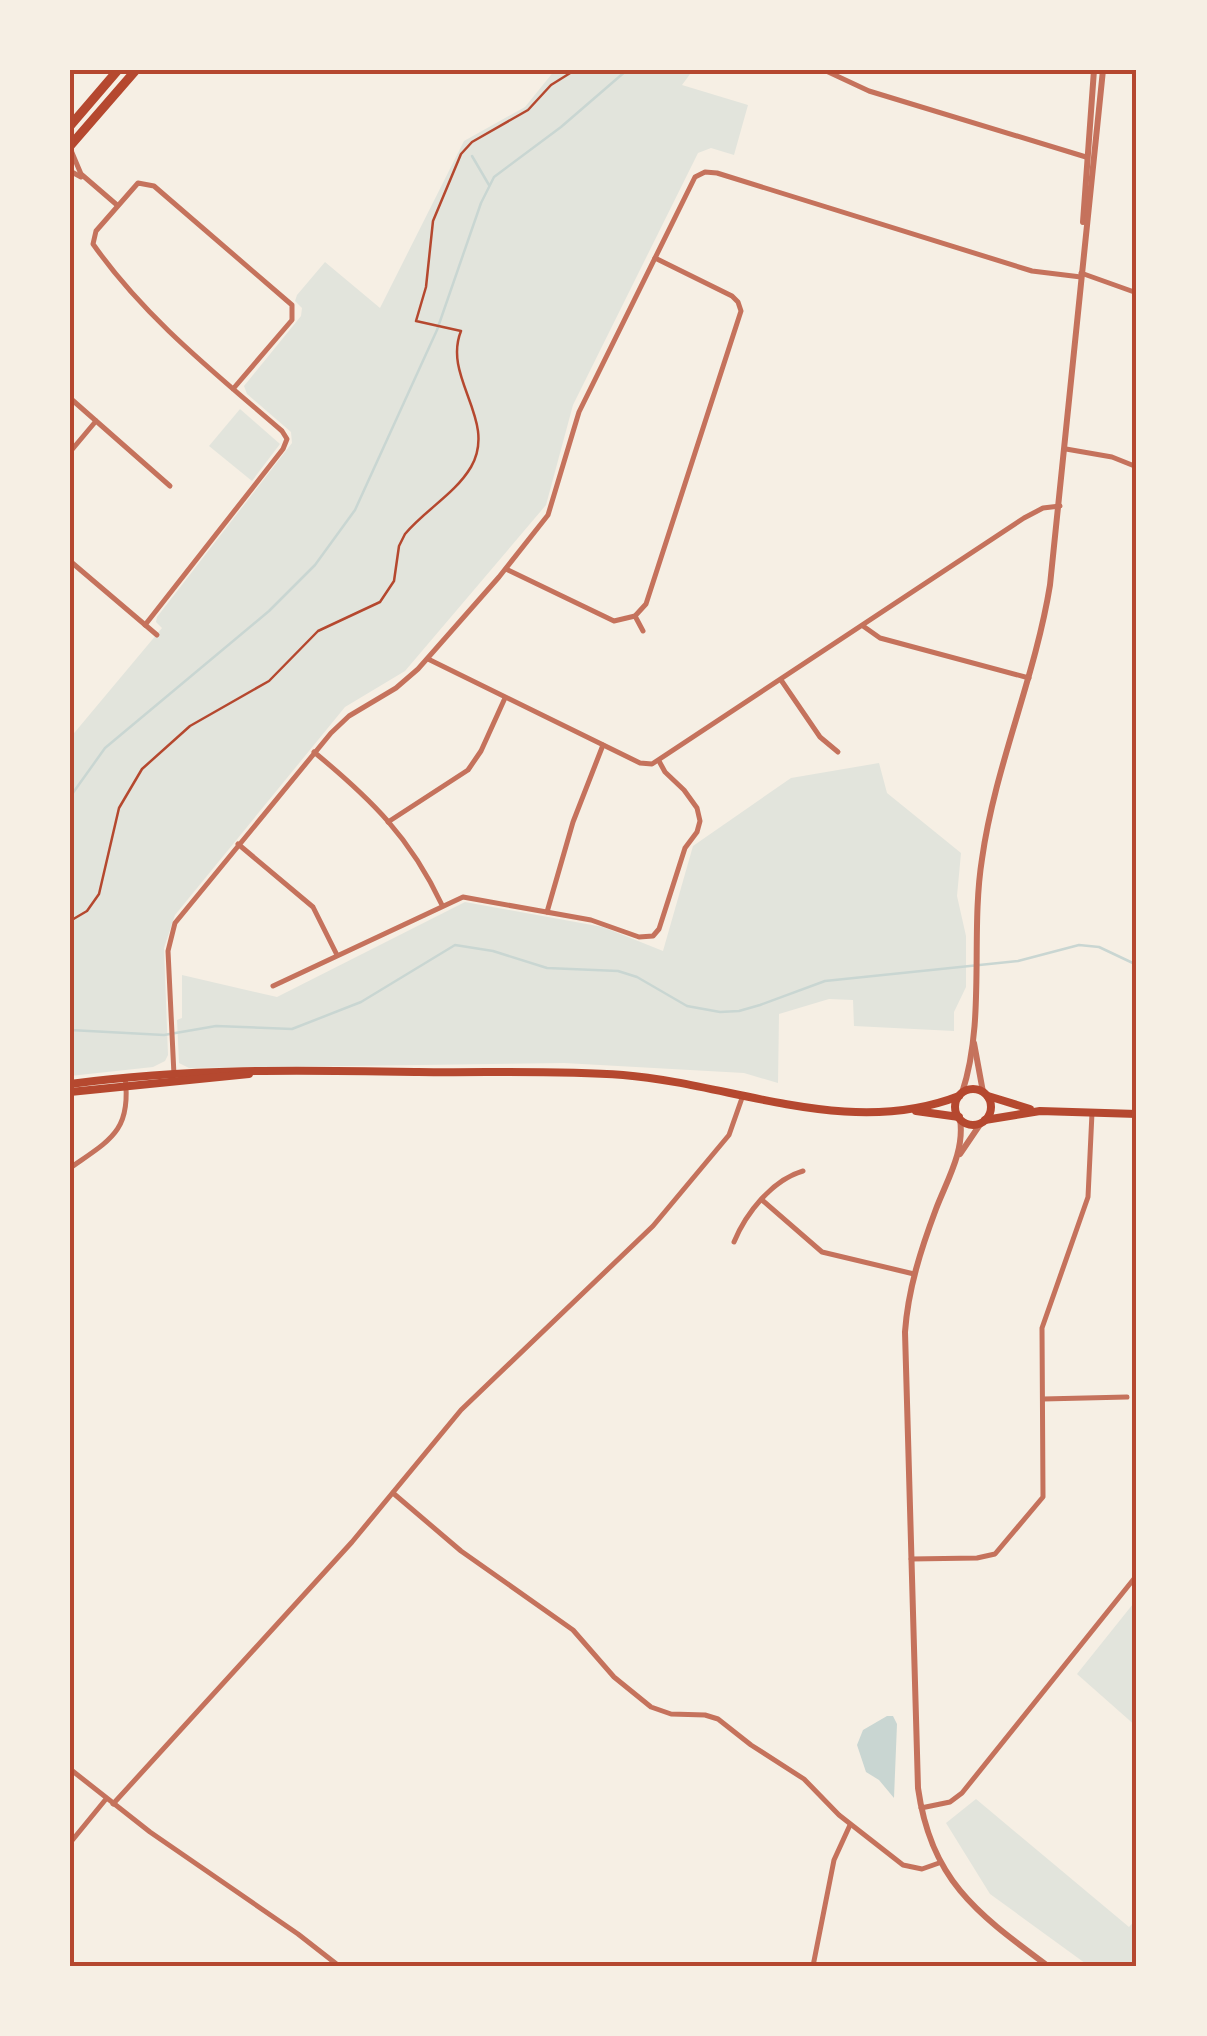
<svg xmlns="http://www.w3.org/2000/svg" width="1207" height="2036" font-family="Commissioner,sans-serif">
<rect width="100%" height="100%" fill="#f6efe4"/>
<g fill="#e2e4dc">
<polygon points="555,70 693,70 682,85 748,105 734,155 711,148 698,153 573,405 546,505 405,671 345,707 175,915 164,948 168,1055 165,1061 153,1067 70,1076 70,738 162,628 156,622 157,617 292,443 291,432 247,394 244,386 301,316 302,308 295,301 297,295 325,262 380,308 464,141 525,107"/>
<polygon points="240,409 280,444 252,481 209,446"/>
<polygon points="879,763 887,793 961,853 957,896 966,936 966,987 954,1012 954,1031 854,1026 853,1000 829,999 779,1014 778,1083 744,1073 564,1063 189,1068 179,1063 177,1020 182,1018 182,975 277,997 465,902 603,927 663,951 693,846 791,778"/>
<polygon points="1137,1599 1137,1727 1077,1674"/>
<polygon points="976,1799 1129,1927 1137,1918 1137,1966 1089,1966 990,1894 946,1823"/>
</g>
<polygon fill="#c9d6d2" points="887,1716 893,1716 897,1724 894,1798 879,1780 866,1772 857,1745 863,1730"/>
<g fill="none" stroke-linecap="round" stroke-linejoin="round">
<g stroke="#c9d6d2" stroke-width="2.5">
<polyline points="472,156 489,185"/>
<polyline points="70,797 105,748 269,611 315,565 355,510 437,330 481,203 494,177 561,127 627,70"/>
<polyline points="70,1030 164,1035 216,1026 292,1029 361,1002 455,945 493,951 547,968 618,971 637,977 687,1006 720,1012 739,1011 760,1005 825,981 1018,961 1079,945 1099,947 1137,965"/>
</g>
<path stroke="#b5482f" stroke-width="2.5" d="M70,921L87,911L99,894L119,808L142,769L190,726L269,681L318,631L380,602L394,581L399,546L405,534C425,510 455,494 471,467C498,420 442,378 461,331L416,321L426,287L433,221L461,154L472,142L528,110L551,85L575,70"/>
<g stroke="#c5725c" stroke-width="5">
<polyline points="824,70 869,91 1086,157"/>
<polyline points="70,148 81,174 117,205"/>
<polyline points="70,171 81,177"/>
<polyline points="1081,273 1137,293"/>
<polyline points="70,398 170,486"/>
<polyline points="1066,449 1112,457 1137,467"/>
<polyline points="70,452 96,421"/>
<polyline points="70,561 157,635"/>
<polyline points="506,569 614,621 635,616 646,604 741,311 738,302 732,296 655,258"/>
<polyline points="635,616 643,631"/>
<path d="M145,625L283,449L287,439L282,431C215,373 145,318 93,244L96,231L138,183L154,186L292,305V320L233,389"/>
<polyline points="863,626 880,638 1029,678"/>
<polyline points="428,659 640,763 652,764 1024,518 1043,508 1060,506"/>
<polyline points="781,680 820,737 838,752"/>
<path d="M314,752C371,799 410,837 442,905"/>
<polyline points="388,822 468,770 481,751 505,698"/>
<polyline points="238,844 313,907 337,955"/>
<polyline points="547,912 573,822 603,745"/>
<polyline points="273,986 463,897 591,920 639,937 653,936 659,929 685,848 697,832 700,821 697,808 684,790 665,772 659,761"/>
<polyline points="174,1075 168,951 175,923 331,733 349,716 396,688 418,669 499,577 548,515 579,412 695,177 705,172 717,173 1032,271 1081,277"/>
<path d="M70,1168C110,1140 132,1131 125,1077"/>
<polyline points="762,1200 822,1252 914,1274"/>
<path d="M734,1242C746,1213 772,1180 803,1171"/>
<polyline points="1043,1399 1127,1397"/>
<polyline points="393,1493 461,1551 573,1630 614,1677 651,1707 671,1714 705,1715 718,1719 751,1745 804,1779 839,1815 903,1865 922,1869 939,1863"/>
<polyline points="911,1559 977,1558 995,1554 1043,1497 1042,1328 1088,1197 1092,1113"/>
<polyline points="70,1769 150,1832 298,1934 339,1966"/>
<polyline points="113,1804 352,1542 461,1410 653,1226 729,1135 742,1098"/>
<polyline points="921,1808 950,1802 962,1793 1137,1575"/>
<polyline points="70,1843 106,1799"/>
<polyline points="813,1966 834,1860 850,1825"/>
</g>
<g stroke="#c5725c" stroke-width="6">
<polyline points="1083,222 1094,70"/>
<polyline points="974,1043 983,1092"/>
<path d="M962,1093C986,1021 970,934 982,859C995,766 1035,678 1050,585L1103,70"/>
<path d="M960,1119C965,1151 947,1180 936,1209C921,1249 908,1289 905,1332L918,1788C931,1881 978,1914 1048,1966"/>
<polyline points="960,1154 981,1123"/>
</g>
<g stroke="#b5482f" stroke-width="8">
<path d="M70,1084C189,1068 299,1070 418,1072C486,1073 555,1070 623,1075C733,1084 849,1139 959,1096"/>
<circle cx="973" cy="1107" r="18"/>
<polyline points="70,1092 249,1074"/>
<polyline points="988,1096 1030,1109"/>
<polyline points="916,1111 959,1117"/>
<polyline points="985,1120 1040,1111 1137,1114"/>
</g>
<g stroke="#b5482f" stroke-width="9">
<polyline points="70,126 118,70"/>
<polyline points="70,146 136,70"/>
</g>
</g>
<rect width="1207" height="2036" fill="none" stroke="#f6efe4" stroke-width="145"/>
<rect x="72" y="72" width="1062" height="1892" fill="none" stroke="#b5482f" stroke-width="4"/>
</svg>
